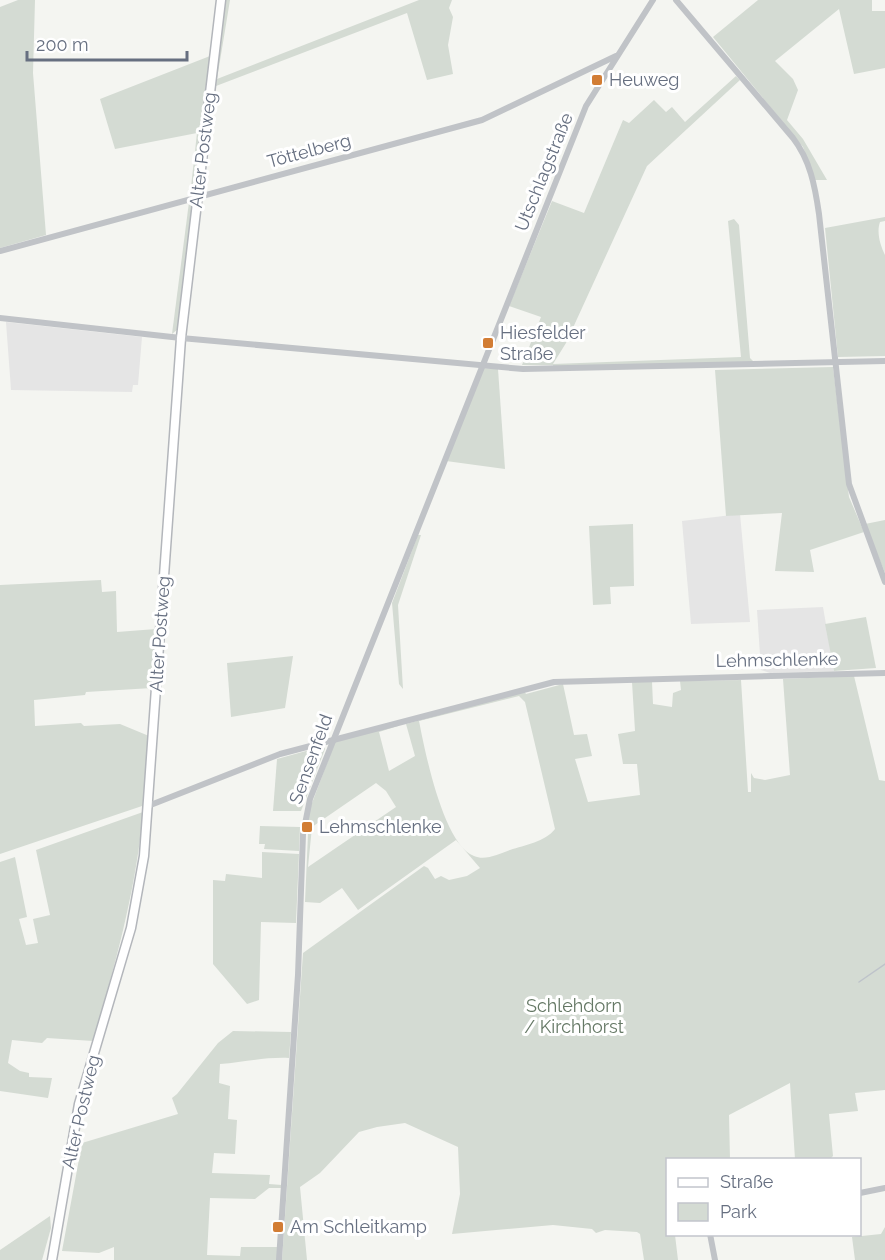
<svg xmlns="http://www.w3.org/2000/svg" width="885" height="1260" font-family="Raleway,sans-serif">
<rect width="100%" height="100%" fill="#f4f5f1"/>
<g fill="#e5e5e5">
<polygon points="6,322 142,337 138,385 133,385 132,392 11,390"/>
<polygon points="740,514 750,622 691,624 682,521"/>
<polygon points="823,607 834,671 770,673 761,670 757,610"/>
</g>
<g fill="#d4dbd3" fill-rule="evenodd">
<polygon points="18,0 35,0 33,73 46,235 0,248 0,7"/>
<polygon points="224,0 230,0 217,79 419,0 452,0 449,8 453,17 448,45 453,74 427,80 407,13 216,86"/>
<polygon points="758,0 872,0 872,11 885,11 885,68 854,74 839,9 775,61 793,79 798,90 787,120 803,139 827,180 815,180 803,147 713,37"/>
<polygon points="210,56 194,195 190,196 197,133 115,149 100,99"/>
<polygon points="736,76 740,80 647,166 566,343 553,364 741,357 728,221 734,219 739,225 750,358 754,362 553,368 553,365 522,365 541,317 509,306 552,201 584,213 623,120 629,123 654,100 666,112 672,107 685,122"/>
<polygon points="189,202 193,204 178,329 172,334"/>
<path d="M885,217V221L880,222C876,233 881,247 885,255V356L838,357L825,228Z"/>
<polygon points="833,367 849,497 864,532 810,550 814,572 775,571 782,513 726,516 715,370"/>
<polygon points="481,368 498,369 505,469 446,461"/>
<polygon points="885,520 885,573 865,524"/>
<polygon points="633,524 634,586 610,587 611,604 593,605 589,526"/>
<polygon points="418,535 421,535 398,605 403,689 399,684 392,603"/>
<polygon points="101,580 102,592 116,591 117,632 156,629 152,688 86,692 85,695 34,700 35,726 81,723 84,726 120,724 149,736 145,805 0,854 0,585"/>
<polygon points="866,617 876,668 834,671 825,624"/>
<polygon points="293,656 285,708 231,717 227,663"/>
<path d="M854,676L879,780L885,781V1090L855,1093L858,1111L829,1114L833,1156L830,1159H795L790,1083L729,1115L730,1159L668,1160V1234L675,1235L678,1260H644L640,1234L637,1232L605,1230L596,1233L592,1229L553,1225L452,1234L460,1194L458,1147L405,1123L377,1127L359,1132L320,1173L300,1187L307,1260H282L303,953L424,866L428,868L435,879L441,876L449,880L467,876L480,868L456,840L358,910L342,888L320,903L305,902L309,811L335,742L395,725L398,726L379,732L389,771L415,756L406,724L524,691L526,694L563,684L574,735L587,734L592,756L575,759L588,802L640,795L637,764H623L618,734L635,731L632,682H652L653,704L672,707L673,693L681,690L680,681L741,680L748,792H751V773L754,778L765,780L790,775L783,679ZM519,696L525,702L555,829C545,842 525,845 510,850C499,854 485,861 474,856C443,844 425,751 419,721ZM376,783L386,791L396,807L308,867L312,827Z"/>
<polygon points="324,746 325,749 301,811 273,811 277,759"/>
<path d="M143,812C136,891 115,965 93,1041L47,1038L42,1043L12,1040L8,1063L20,1071L29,1073V1077L52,1078L48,1098L0,1091V862L15,857L27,917L19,919L26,945L38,943L33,919L50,915L36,850Z"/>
<polygon points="260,826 300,827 299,851 264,849 265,844 259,844"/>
<polygon points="262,852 299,854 296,923 261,922 259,1000 247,1004 213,964 213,880 225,881 226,874 262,878"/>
<path d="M233,1031L291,1032L289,1058C265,1057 244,1062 220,1064L219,1083L230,1086L228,1119L237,1120L235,1154L214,1153L212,1173L270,1175L269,1184L282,1185V1188H269L255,1199L210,1198L207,1255L240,1256L241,1247H278L277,1260H114V1247L99,1253L62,1251L82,1143L178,1114L172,1098L177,1094L218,1043Z"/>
<polygon points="50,1216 51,1228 42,1260 0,1260 0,1250"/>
<polygon points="885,1227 885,1260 855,1260 852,1237 881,1234"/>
</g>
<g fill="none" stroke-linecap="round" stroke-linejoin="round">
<polyline stroke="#bec3ca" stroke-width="1.5" points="859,982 885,964"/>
<defs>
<polyline id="secondary" points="52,1260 79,1104 131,928 144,856 181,338 221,0"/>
</defs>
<use href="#secondary" stroke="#b3b6bb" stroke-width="11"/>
<g stroke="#c0c3c7" stroke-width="6">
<path d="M676,0L793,138C810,160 815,186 819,214L849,484L885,582"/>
<polyline points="0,251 482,120 616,56"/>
<polyline points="0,318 181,338 523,369 885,361"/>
<polyline points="148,806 280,754 554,682 885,673"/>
<polyline points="860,1193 885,1188"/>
<polyline points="710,1234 715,1260"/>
<polyline points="279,1260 298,975 303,834 310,799 586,106 653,0"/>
</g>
<use href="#secondary" stroke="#fff" stroke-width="8"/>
</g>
<g fill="#d27d34" stroke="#fff" stroke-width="2">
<rect x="591" y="74" width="12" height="12" rx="3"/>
<rect x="482" y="337" width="12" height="12" rx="3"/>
<rect x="301" y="821" width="12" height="12" rx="3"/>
<rect x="272" y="1221" width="12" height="12" rx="3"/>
</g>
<g text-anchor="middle" stroke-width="6" stroke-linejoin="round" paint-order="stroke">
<g font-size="18" fill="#666f80" stroke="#fff" text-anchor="start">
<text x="609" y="86">Heuweg</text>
<text x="500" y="339">Hiesfelder<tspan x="500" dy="21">Straße</tspan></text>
<text x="319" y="833">Lehmschlenke</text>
<text x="290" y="1233">Am Schleitkamp</text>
</g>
<g font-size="18" fill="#666f80" stroke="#fff">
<text transform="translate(203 150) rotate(-83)" y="6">Alter Postweg</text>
<text transform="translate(309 151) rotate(-15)" y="6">Töttelberg</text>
<text transform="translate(544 172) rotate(-68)" y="6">Utschlagstraße</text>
<text transform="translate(160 634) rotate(-86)" y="6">Alter Postweg</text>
<text transform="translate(777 660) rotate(-1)" y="6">Lehmschlenke</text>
<text transform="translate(311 759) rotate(-70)" y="6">Sensenfeld</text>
<text transform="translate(81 1112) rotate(-77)" y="6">Alter Postweg</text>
</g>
<g font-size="18" fill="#657865" stroke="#fff">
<text x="574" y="1012">Schlehdorn<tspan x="574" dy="21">/ Kirchhorst</tspan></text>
</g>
</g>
<rect x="666" y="1158" width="195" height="78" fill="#ffffff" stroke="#c2c5cc" stroke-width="1.5"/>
<rect x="678" y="1178" width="30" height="9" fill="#ffffff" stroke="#c2c5cc" stroke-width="1.5"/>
<text x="720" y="1188" font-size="18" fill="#666f80">Straße</text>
<rect x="678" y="1203" width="30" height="18" fill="#d4dbd3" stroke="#c2c5cc" stroke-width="1.5"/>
<text x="720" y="1218" font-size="18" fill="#666f80">Park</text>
<path d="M27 51v9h160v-9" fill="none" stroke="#666f80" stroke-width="3"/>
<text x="36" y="51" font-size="18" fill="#666f80" stroke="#ffffff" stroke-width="4.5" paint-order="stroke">200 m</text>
</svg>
